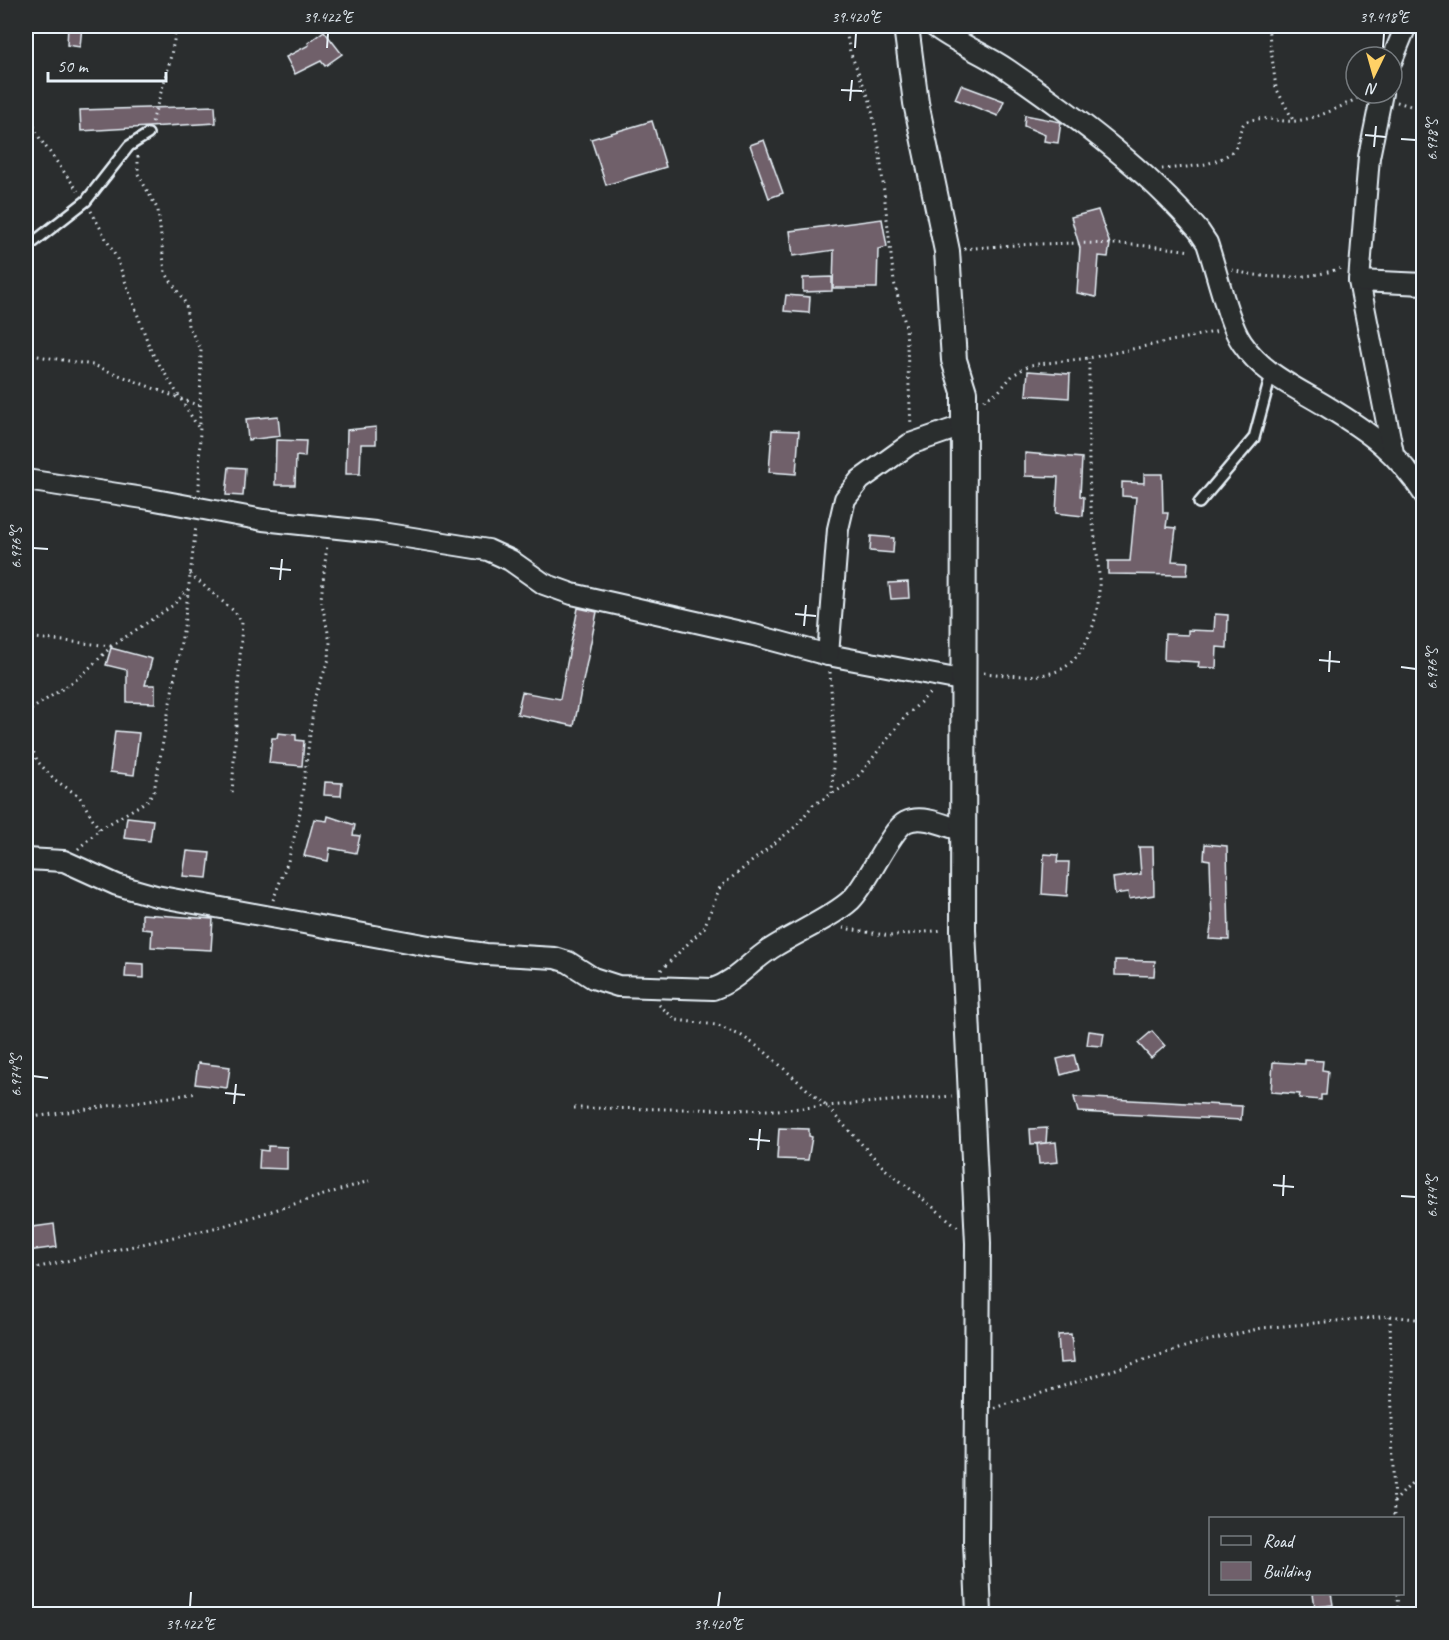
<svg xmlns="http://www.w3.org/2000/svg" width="1449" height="1640" font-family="Caveat,sans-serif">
<rect width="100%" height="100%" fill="#2a2d2e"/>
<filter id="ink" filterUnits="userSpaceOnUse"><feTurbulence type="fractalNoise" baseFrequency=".0167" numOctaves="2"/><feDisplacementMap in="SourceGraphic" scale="12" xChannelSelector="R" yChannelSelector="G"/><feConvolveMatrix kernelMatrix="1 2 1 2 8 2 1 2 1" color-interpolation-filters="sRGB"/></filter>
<g filter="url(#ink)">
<g fill="#70606b" stroke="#e8f1f8" stroke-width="1.5">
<polygon points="68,26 82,26 80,47 67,45"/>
<polygon points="324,31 342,54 325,66 321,61 295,74 286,57 309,45 308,43"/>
<polygon points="961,85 1004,101 998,116 955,99"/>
<polygon points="215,106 216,123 81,131 80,110"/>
<polygon points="1025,115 1061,122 1058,143 1044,141 1045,135 1024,126"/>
<polygon points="652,121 666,167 606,185 591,139"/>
<polygon points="764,140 783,193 769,198 750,145"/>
<polygon points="1098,210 1110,244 1108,257 1099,256 1096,297 1077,293 1080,248 1071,217"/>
<polygon points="882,219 887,247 878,249 877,288 833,288 834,250 793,256 790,231"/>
<polygon points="832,277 832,291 803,292 803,278"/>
<polygon points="786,295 810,297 809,313 784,311"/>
<polygon points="1028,371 1070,374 1069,398 1026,395"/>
<polygon points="278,416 280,436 248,440 246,419"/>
<polygon points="376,427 376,444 361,444 360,474 346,474 347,430"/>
<polygon points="772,430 799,431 796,474 769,472"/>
<polygon points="276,440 306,441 305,457 296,456 295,485 275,485"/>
<polygon points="1025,453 1082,458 1080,496 1084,497 1083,516 1056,513 1058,477 1025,476"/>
<polygon points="229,467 245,468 243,496 226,495"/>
<polygon points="1144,474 1162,474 1163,513 1168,513 1166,527 1176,528 1172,561 1188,562 1187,575 1108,574 1108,561 1130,561 1136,497 1122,496 1122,482 1144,483"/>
<polygon points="871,536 894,538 893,553 870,551"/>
<polygon points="908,582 909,598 891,599 889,583"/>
<polygon points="578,608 597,612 574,726 517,714 522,692 560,699"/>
<polygon points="1215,614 1228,615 1227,648 1217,647 1216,668 1198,667 1199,662 1164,660 1165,634 1188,635 1188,630 1214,631"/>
<polygon points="111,648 152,659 145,685 155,685 155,703 127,702 127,670 106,665"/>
<polygon points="115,731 139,733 134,775 110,772"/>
<polygon points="278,733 296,735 296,740 304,741 302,766 269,763 272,738 277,738"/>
<polygon points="325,782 342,783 341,796 324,795"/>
<polygon points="328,816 355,825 353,835 360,836 356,853 330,848 328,861 304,856 314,819 327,821"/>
<polygon points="127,817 153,820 150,841 124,838"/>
<polygon points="1205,844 1227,846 1229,940 1209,939 1212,921 1210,860 1204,859"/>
<polygon points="1139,847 1153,847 1154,895 1129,899 1128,892 1115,894 1113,878 1141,874"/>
<polygon points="187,851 210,853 207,878 183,876"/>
<polygon points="1044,854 1058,855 1057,862 1069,862 1067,896 1042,894"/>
<polygon points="142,914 213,919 211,950 151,947 152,930 142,929"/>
<polygon points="1115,960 1155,961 1154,976 1115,975"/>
<polygon points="126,963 144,964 144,978 125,977"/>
<polygon points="1089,1031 1104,1033 1102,1046 1087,1045"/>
<polygon points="1152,1031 1165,1046 1151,1058 1138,1043"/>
<polygon points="1074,1055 1078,1070 1061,1075 1057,1059"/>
<polygon points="1305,1060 1323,1061 1322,1070 1328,1071 1326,1095 1321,1095 1321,1100 1299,1098 1300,1094 1271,1092 1273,1062 1305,1064"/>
<polygon points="198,1063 230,1067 227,1088 195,1084"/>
<polygon points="1074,1097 1242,1106 1241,1120 1078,1112"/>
<polygon points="779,1128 809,1129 809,1136 812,1137 808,1160 777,1159"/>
<polygon points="1047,1128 1046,1143 1031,1144 1030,1129"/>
<polygon points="1056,1142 1058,1162 1039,1164 1037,1144"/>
<polygon points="268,1146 287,1147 287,1169 259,1168 260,1150 268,1151"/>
<polygon points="54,1224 57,1247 28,1251 26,1228"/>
<polygon points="1071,1334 1074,1362 1060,1363 1058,1335"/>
<polygon points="1313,1593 1331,1593 1333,1605 1315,1607"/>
</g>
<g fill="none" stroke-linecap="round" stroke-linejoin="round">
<defs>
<g id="service">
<polyline points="26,248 86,201 129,146 148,134"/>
<polyline points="1199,503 1254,438 1271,375"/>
</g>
<g id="minor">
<path d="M934,26C957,44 984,53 1008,70C1076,117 1145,168 1199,231L1207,243C1216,269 1228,323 1242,343C1263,374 1295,387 1326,406C1369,432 1396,451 1424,494"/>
<polyline points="1392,60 1406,26"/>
<polyline points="1382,93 1369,157 1359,281 1393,453"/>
<polyline points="1359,281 1424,284"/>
<polyline points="26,480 150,499 263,520 375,532 488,550 510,560 544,584 572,594 754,635 828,655 961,680"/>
<polyline points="828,655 838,529 845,499 860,480 910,444 965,425"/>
<path d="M26,859L64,861L117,885L156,896L429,946L486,954L555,958L568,962L593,978L618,986L713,989C736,981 749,963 769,950C793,934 830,919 851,900C868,884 890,830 906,822C923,814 946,826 963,831"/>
</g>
<polyline id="tertiary" points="906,26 916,103 947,251 954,360 964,392 963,930 978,1243 976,1543 979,1614"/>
</defs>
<use href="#service" stroke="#e8f1f8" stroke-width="14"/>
<use href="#minor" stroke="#e8f1f8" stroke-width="24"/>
<use href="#tertiary" stroke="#e8f1f8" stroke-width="28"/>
<g stroke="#e8f1f8" stroke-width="3" stroke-dasharray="1.5 4.5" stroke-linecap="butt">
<polyline points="845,26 850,52 870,101 879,147 894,282 906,327 911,426"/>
<polyline points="1268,26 1276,88 1293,120"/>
<polyline points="1397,102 1424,110"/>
<polyline points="26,110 40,139 78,191"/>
<polyline points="152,122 168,69 177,26"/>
<polyline points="138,156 138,174 158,210 165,272 186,304 188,326 201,349 199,492"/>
<path d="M1162,169C1184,167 1220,167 1235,148C1241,140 1238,130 1245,122C1265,114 1278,123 1296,121C1318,118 1344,106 1363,95"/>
<polyline points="91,211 117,259 151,351 198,427"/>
<path d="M964,249C1040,242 1116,240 1191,251"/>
<path d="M1232,270C1267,280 1309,280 1344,267"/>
<polyline points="26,354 93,365 202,407"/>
<polyline points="984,400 999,391 1013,375 1030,365 1089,358 1219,331"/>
<polyline points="190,574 235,612 242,622 232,795"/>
<polyline points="26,637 112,646"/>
<polyline points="830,672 834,737 832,793"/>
<path d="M984,673C1008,675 1048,681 1068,665C1084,652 1094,629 1097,609C1104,573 1092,532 1090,495C1088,450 1089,404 1089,358"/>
<polyline points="26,713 80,677 112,646 172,606 188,590"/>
<polyline points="26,736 38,762 55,780 79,796 99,829"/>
<polyline points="78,849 100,829 147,801 154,791 184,626 196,526"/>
<polyline points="273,900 288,861 299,818 315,696 329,659 330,642 321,599 327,545"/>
<polyline points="843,928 890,936 943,930"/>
<polyline points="661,970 704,928 720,887 796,826 813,805 850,783 861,773 904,718 932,691"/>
<polyline points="659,1005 676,1020 716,1025 742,1036 764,1051 826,1106 885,1169 958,1227"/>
<polyline points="574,1108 777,1110 952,1096"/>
<polyline points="26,1118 197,1093"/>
<polyline points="26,1270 223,1226 369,1181"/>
<polyline points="1390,1316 1394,1518"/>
<polyline points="995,1408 1194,1344 1262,1328 1390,1316 1424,1320"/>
<polyline points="1394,1502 1424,1470"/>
<polyline points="1397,1594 1398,1614"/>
</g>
<use href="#service" stroke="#2a2d2e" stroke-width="9"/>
<use href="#minor" stroke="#2a2d2e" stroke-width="20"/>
<use href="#tertiary" stroke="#2a2d2e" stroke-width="24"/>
</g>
</g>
<path fill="none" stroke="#e8f1f8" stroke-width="2" d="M327,48L328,33M855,48L856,33M1383,48L1384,33M841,90L862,91M850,101L852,80M1365,135L1386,137M1401,139L1416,140M1374,147L1376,126M33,548L48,549M270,568L291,570M280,580L282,559M795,614L816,616M804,626L806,605M1319,660L1340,662M1401,667L1416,669M1329,672L1330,651M33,1076L48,1078M225,1093L245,1095M234,1104L236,1084M749,1139L770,1141M758,1150L760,1129M1273,1185L1294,1187M1283,1196L1284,1175M1401,1196L1416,1197M190,1607L191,1592M718,1607L720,1592"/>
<rect width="1449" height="1640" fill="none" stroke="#2a2d2e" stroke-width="66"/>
<rect x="1209" y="1517" width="195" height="78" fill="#2a2d2e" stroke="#767b7f" stroke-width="1.5"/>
<rect x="1221" y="1536" width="30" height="9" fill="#2a2d2e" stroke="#767b7f" stroke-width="1.5"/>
<text x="1263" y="1547" font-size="18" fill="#e8f1f8">Road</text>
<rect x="1221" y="1562" width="30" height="18" fill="#70606b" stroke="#767b7f" stroke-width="1.5"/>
<text x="1263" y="1577" font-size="18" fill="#e8f1f8">Building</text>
<g transform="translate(1374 75) rotate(185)"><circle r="28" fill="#2a2d2e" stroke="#767b7f" stroke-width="1.5"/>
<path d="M0-4.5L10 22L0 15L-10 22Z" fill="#ffd166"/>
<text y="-9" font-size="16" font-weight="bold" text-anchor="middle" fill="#e8f1f8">N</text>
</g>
<path d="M48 72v9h118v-9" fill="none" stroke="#e8f1f8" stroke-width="3"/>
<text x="57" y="72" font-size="18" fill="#e8f1f8" stroke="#2a2d2e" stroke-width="4.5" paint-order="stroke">50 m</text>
<rect x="33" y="33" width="1383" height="1574" fill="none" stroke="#e8f1f8" stroke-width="2"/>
<g font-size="15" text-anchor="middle" fill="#e8f1f8">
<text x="328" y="22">39.422°E</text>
<text x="856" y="22">39.420°E</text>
<text x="1384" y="22">39.418°E</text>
<text transform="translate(1432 140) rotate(-90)" y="5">6.978°S</text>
<text transform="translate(16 548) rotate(-90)" y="5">6.976°S</text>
<text transform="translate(1432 669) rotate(-90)" y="5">6.976°S</text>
<text transform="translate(16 1076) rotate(-90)" y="5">6.974°S</text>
<text transform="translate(1432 1197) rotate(-90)" y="5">6.974°S</text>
<text x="190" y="1629">39.422°E</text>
<text x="718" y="1629">39.420°E</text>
</g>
</svg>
